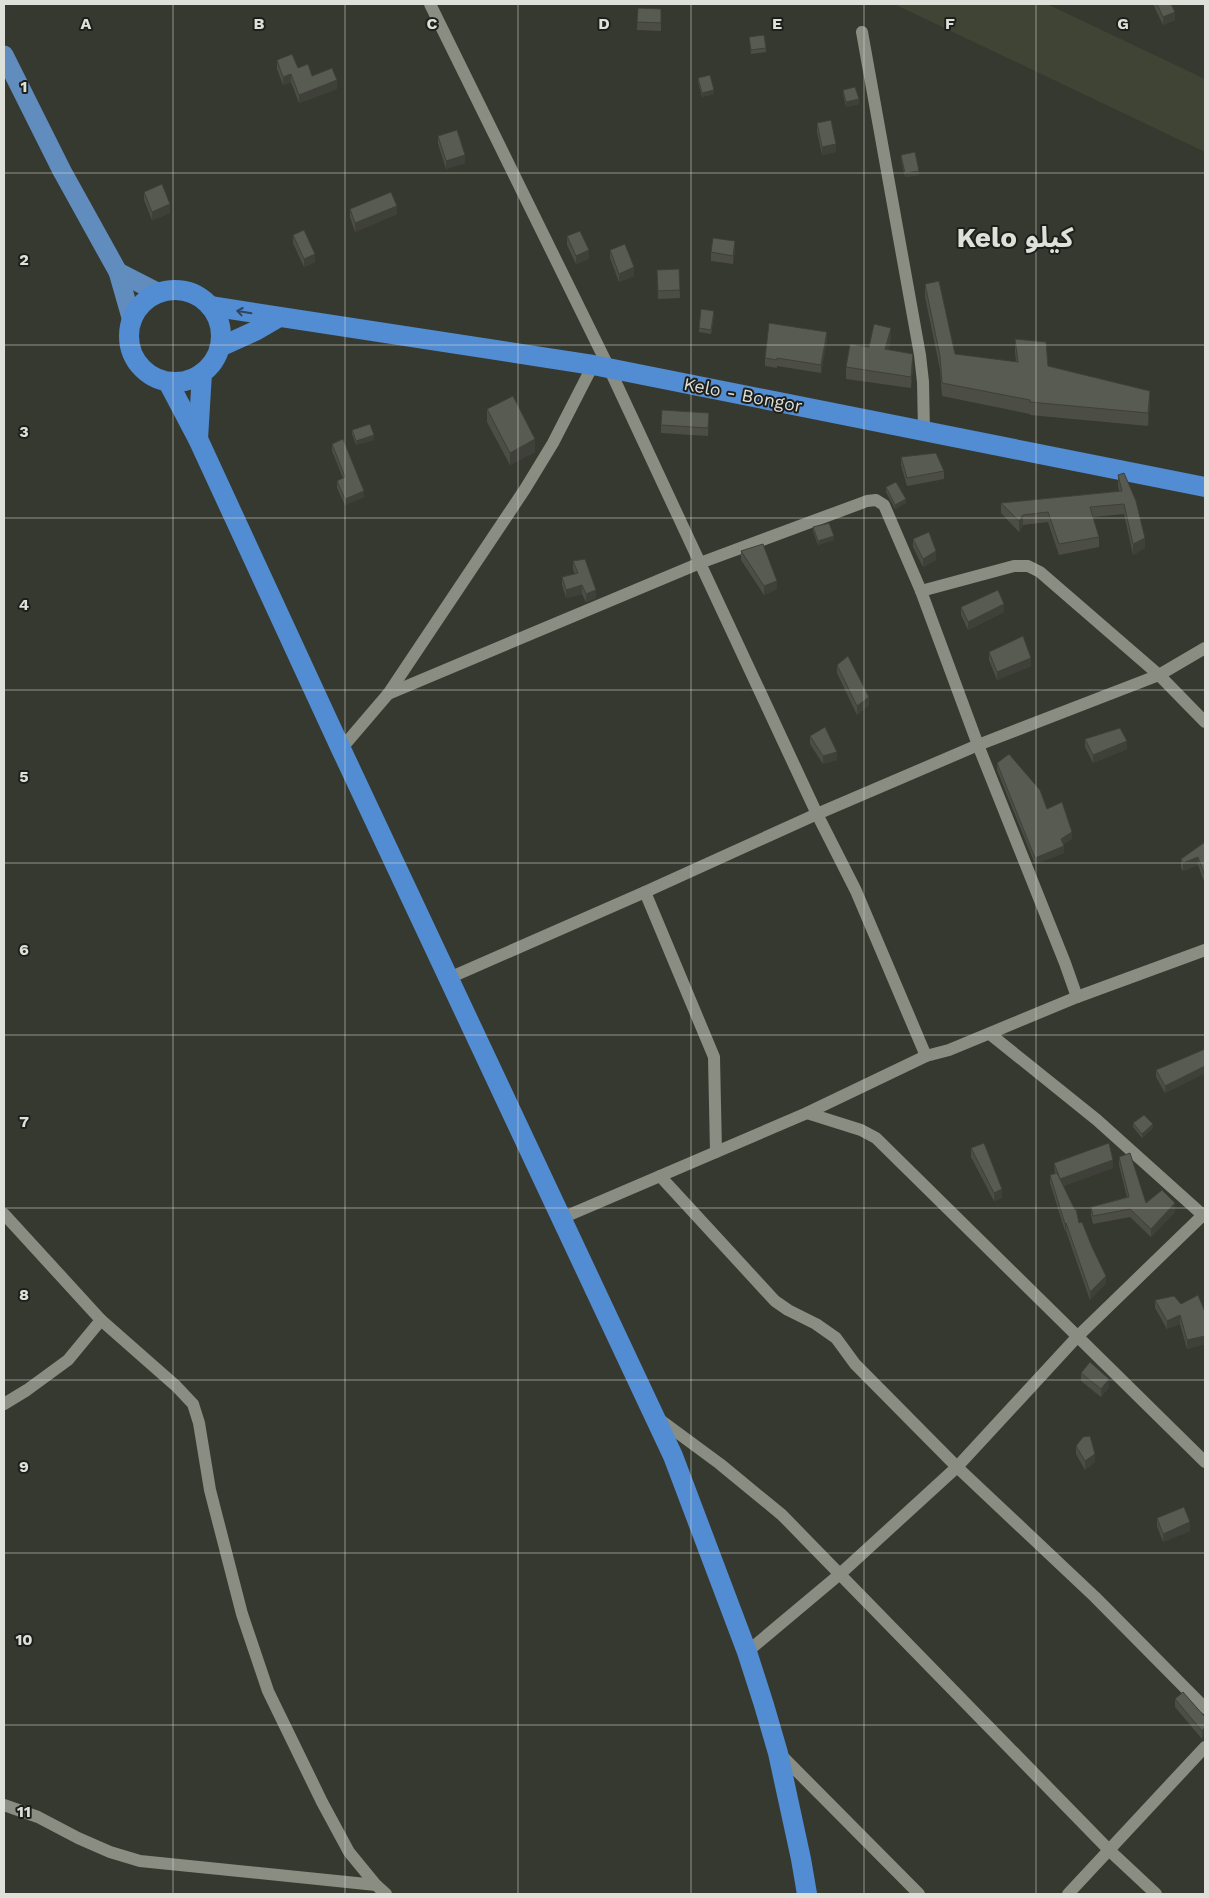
<svg xmlns="http://www.w3.org/2000/svg" width="1209" height="1898" font-family="'Work Sans','Noto Sans Arabic',sans-serif">
<rect width="100%" height="100%" fill="#36392f"/>
<polygon fill="#3f4435" points="894,4 1047,4 1205,79 1205,152"/>
<g fill="none" stroke-linecap="round" stroke-linejoin="round">
<g stroke="#898d82" stroke-width="12">
<polyline points="430,4 609,368 817,814 856,891 926,1056"/>
<polyline points="862,32 920,355 923,382 924,431"/>
<polyline points="921,591 1014,566 1028,566 1040,572 1159,675 1205,722"/>
<polyline points="388,694 700,563 867,501 876,500 884,505 921,591 978,745 1065,963 1077,997"/>
<polyline points="341,749 388,694 525,489 553,443 593,365"/>
<polyline points="645,892 714,1057 716,1152"/>
<polyline points="449,978 645,892 817,814 978,745 1159,675 1205,648"/>
<polyline points="990,1034 1097,1120 1205,1217"/>
<polyline points="807,1113 861,1130 876,1138 1205,1462"/>
<polyline points="660,1176 775,1301 788,1310 816,1324 836,1338 855,1364 957,1467 1095,1597 1205,1708"/>
<polyline points="4,1214 101,1320 176,1386 193,1404 199,1423 210,1490 242,1614 268,1691 322,1802 349,1852 376,1885 386,1894"/>
<polyline points="562,1218 807,1113 926,1056 949,1050 1077,997 1205,950"/>
<polyline points="4,1404 27,1390 68,1360 101,1320"/>
<polyline points="659,1419 720,1464 782,1515 1110,1851 1156,1894"/>
<polyline points="747,1652 840,1574 957,1467 1077,1337 1205,1213"/>
<polyline points="780,1754 919,1894"/>
<polyline points="4,1805 38,1817 78,1838 110,1852 140,1861 376,1885"/>
<polyline points="1068,1894 1205,1747"/>
</g>
<g stroke="#608cbe" stroke-width="19">
<polyline points="4,55 62,171 118,272 132,321"/>
<polyline points="118,272 159,293"/>
</g>
<g stroke="#528cd2" stroke-width="20">
<circle cx="175" cy="336" r="46"/>
<polyline points="210,306 593,365 1205,487"/>
<polyline points="220,347 255,331 279,317"/>
<polyline points="168,382 198,439 341,749 673,1456 747,1652 764,1705 778,1753 801,1859 807,1894"/>
<polyline points="198,439 202,373"/>
</g>
</g>
<g fill="#4c4e46">
<polygon points="1153,4 1171,4 1175,20 1163,25"/>
<polygon points="638,8 661,9 661,31 637,30"/>
<polygon points="749,37 766,48 766,52 751,54"/>
<polygon points="277,60 298,68 337,89 299,103 291,82 283,85 277,69"/>
<polygon points="698,78 714,94 702,97 698,82"/>
<polygon points="843,90 859,104 846,107 843,94"/>
<polygon points="817,123 836,152 822,155 817,132"/>
<polygon points="438,136 465,163 446,169 438,144"/>
<polygon points="901,155 919,175 905,177 901,159"/>
<polygon points="144,192 170,213 152,220 144,200"/>
<polygon points="350,209 397,214 355,232 350,217"/>
<polygon points="293,235 315,262 304,267 293,243"/>
<polygon points="567,236 589,259 576,264 567,245"/>
<polygon points="735,249 733,264 711,261 711,252"/>
<polygon points="610,250 634,276 619,282 610,258"/>
<polygon points="679,269 680,298 658,299 657,270"/>
<polygon points="925,284 955,354 1016,362 1015,352 1015,339 1048,366 1150,404 1148,426 1030,415 1030,414 942,396 940,369 925,297"/>
<polygon points="714,315 711,334 699,332 699,328"/>
<polygon points="827,340 821,373 777,366 777,368 765,366 765,358"/>
<polygon points="891,340 888,350 913,365 911,388 846,379 846,367 869,347"/>
<polygon points="487,409 535,452 510,465 487,422"/>
<polygon points="709,413 708,436 661,433 661,425"/>
<polygon points="352,430 374,440 356,445 352,434"/>
<polygon points="332,444 364,497 345,505 337,488 337,481 343,478 332,451"/>
<polygon points="901,457 944,471 944,479 907,486 901,465"/>
<polygon points="1118,475 1145,548 1133,555 1124,514 1093,517 1099,537 1099,547 1059,555 1048,522 1023,525 1019,532 1001,513 1001,503 1119,491 1118,485"/>
<polygon points="886,487 906,503 895,509 886,492"/>
<polygon points="813,527 834,540 818,545 813,531"/>
<polygon points="913,539 936,560 923,567 913,547"/>
<polygon points="741,551 777,589 764,595 741,560"/>
<polygon points="573,561 596,598 586,602 582,594 566,598 562,585 562,577 575,574 573,569"/>
<polygon points="961,607 1004,612 968,630 961,615"/>
<polygon points="989,652 1031,666 997,680 989,660"/>
<polygon points="837,665 869,705 857,715 837,673"/>
<polygon points="810,736 837,760 823,764 810,744"/>
<polygon points="1085,739 1127,749 1093,763 1085,747"/>
<polygon points="997,763 1047,809 1072,839 1063,844 1064,853 1035,864 997,770"/>
<polygon points="1205,842 1205,884 1198,865 1183,871 1181,868 1181,859"/>
<polygon points="1205,1049 1205,1073 1165,1093 1156,1077 1156,1070"/>
<polygon points="1133,1123 1153,1128 1142,1138 1133,1127"/>
<polygon points="971,1148 1002,1198 994,1201 971,1157"/>
<polygon points="1119,1157 1146,1203 1175,1212 1151,1237 1130,1217 1093,1224 1091,1215 1091,1207 1127,1197 1119,1165"/>
<polygon points="1054,1163 1113,1168 1063,1186 1106,1283 1090,1300 1066,1231 1065,1231 1050,1183 1050,1175 1055,1174"/>
<polygon points="1155,1300 1181,1304 1205,1312 1205,1344 1187,1349 1180,1324 1167,1329 1155,1308"/>
<polygon points="1081,1373 1109,1387 1101,1397 1081,1381"/>
<polygon points="1076,1446 1095,1462 1085,1470 1076,1454"/>
<polygon points="1157,1518 1190,1531 1163,1542 1157,1526"/>
<polygon points="1175,1699 1205,1717 1202,1739 1175,1707"/>
</g>
<g fill="#3e4039">
<polygon points="1175,12 1175,20 1163,25 1163,17"/>
<polygon points="291,74 291,82 283,85 283,77"/>
<polygon points="337,80 337,89 299,103 299,95"/>
<polygon points="714,90 714,94 702,97 702,93"/>
<polygon points="859,99 859,104 846,107 846,102"/>
<polygon points="836,144 836,152 822,155 822,147"/>
<polygon points="465,155 465,163 446,169 446,161"/>
<polygon points="919,171 919,175 905,177 905,173"/>
<polygon points="170,204 170,213 152,220 152,212"/>
<polygon points="397,206 397,214 355,232 355,223"/>
<polygon points="735,241 735,249 733,264 733,256"/>
<polygon points="589,250 589,259 576,264 576,256"/>
<polygon points="315,254 315,262 304,267 304,259"/>
<polygon points="634,267 634,276 619,282 619,274"/>
<polygon points="891,328 891,340 885,361 885,349"/>
<polygon points="827,332 827,340 821,373 821,365"/>
<polygon points="913,354 913,365 911,388 911,377"/>
<polygon points="1150,391 1150,404 1148,426 1148,413"/>
<polygon points="374,435 374,440 356,445 356,441"/>
<polygon points="535,439 535,452 510,465 510,453"/>
<polygon points="364,491 364,497 345,505 345,499"/>
<polygon points="906,499 906,503 895,509 895,505"/>
<polygon points="1023,515 1023,525 1019,532 1019,521"/>
<polygon points="834,536 834,540 818,545 818,541"/>
<polygon points="1145,538 1145,548 1133,555 1133,544"/>
<polygon points="936,551 936,560 923,567 923,559"/>
<polygon points="777,581 777,589 764,595 764,586"/>
<polygon points="582,585 582,594 566,598 566,590"/>
<polygon points="596,590 596,598 586,602 586,594"/>
<polygon points="1004,604 1004,612 968,630 968,622"/>
<polygon points="1031,658 1031,666 997,680 997,672"/>
<polygon points="869,697 869,705 857,715 857,706"/>
<polygon points="1127,741 1127,749 1093,763 1093,755"/>
<polygon points="837,752 837,760 823,764 823,756"/>
<polygon points="1072,832 1072,839 1061,846 1061,839"/>
<polygon points="1064,846 1064,853 1035,864 1035,858"/>
<polygon points="1198,857 1198,865 1183,871 1183,863"/>
<polygon points="1205,1066 1205,1073 1165,1093 1165,1086"/>
<polygon points="1153,1124 1153,1128 1142,1138 1142,1134"/>
<polygon points="1113,1160 1113,1168 1060,1187 1060,1179"/>
<polygon points="1002,1189 1002,1198 994,1201 994,1193"/>
<polygon points="1175,1203 1175,1212 1151,1237 1151,1229"/>
<polygon points="1066,1223 1066,1231 1065,1231 1065,1224"/>
<polygon points="1106,1276 1106,1283 1090,1300 1090,1292"/>
<polygon points="1180,1315 1180,1324 1167,1329 1167,1321"/>
<polygon points="1205,1336 1205,1344 1187,1349 1187,1340"/>
<polygon points="1109,1379 1109,1387 1101,1397 1101,1389"/>
<polygon points="1095,1454 1095,1462 1085,1470 1085,1461"/>
<polygon points="1190,1522 1190,1531 1163,1542 1163,1534"/>
<polygon points="1205,1727 1205,1735 1202,1739 1202,1731"/>
</g>
<g fill="#585b51" stroke="#3e4039">
<polygon points="1157,4 1171,4 1175,12 1163,17"/>
<polygon points="638,8 661,9 661,23 637,22"/>
<polygon points="764,35 766,48 751,50 749,37"/>
<polygon points="292,54 298,68 308,64 312,76 332,68 337,80 299,95 291,74 283,77 277,60"/>
<polygon points="710,75 714,90 702,93 698,78"/>
<polygon points="855,87 859,99 846,102 843,90"/>
<polygon points="831,120 836,144 822,147 817,123"/>
<polygon points="457,130 465,155 446,161 438,136"/>
<polygon points="915,152 919,171 905,173 901,155"/>
<polygon points="162,184 170,204 152,212 144,192"/>
<polygon points="391,192 397,206 355,223 350,209"/>
<polygon points="304,230 315,254 304,259 293,235"/>
<polygon points="580,231 589,250 576,256 567,236"/>
<polygon points="713,238 735,241 733,256 711,252"/>
<polygon points="625,244 634,267 619,274 610,250"/>
<polygon points="679,269 680,290 658,291 657,270"/>
<polygon points="939,281 955,354 1018,362 1015,339 1046,342 1048,366 1150,391 1148,413 1030,402 1030,400 942,383 940,356 925,284"/>
<polygon points="701,309 714,311 711,330 699,328"/>
<polygon points="769,323 827,332 821,365 777,358 777,360 765,358"/>
<polygon points="874,324 891,328 885,349 913,354 911,377 846,367 850,344 869,347"/>
<polygon points="513,396 535,439 510,453 487,409"/>
<polygon points="662,410 709,413 708,428 661,425"/>
<polygon points="370,424 374,435 356,441 352,430"/>
<polygon points="343,439 364,491 345,499 337,481 345,477 332,444"/>
<polygon points="936,453 944,471 907,478 901,457"/>
<polygon points="1124,473 1136,501 1145,538 1133,544 1124,504 1090,507 1099,537 1059,544 1048,512 1023,515 1019,521 1001,503 1122,491 1118,475"/>
<polygon points="896,482 906,499 895,505 886,487"/>
<polygon points="829,523 834,536 818,541 813,527"/>
<polygon points="929,532 936,551 923,559 913,539"/>
<polygon points="763,544 777,581 764,586 741,551"/>
<polygon points="585,559 596,590 586,594 582,585 566,590 562,577 578,573 573,561"/>
<polygon points="998,590 1004,604 968,622 961,607"/>
<polygon points="1023,636 1031,658 997,672 989,652"/>
<polygon points="848,656 869,697 857,706 837,665"/>
<polygon points="825,727 837,752 823,756 810,736"/>
<polygon points="1120,728 1127,741 1093,755 1085,739"/>
<polygon points="1009,754 1040,790 1047,809 1062,802 1072,832 1061,839 1064,846 1035,858 997,763"/>
<polygon points="1205,842 1205,876 1198,857 1183,863 1181,859"/>
<polygon points="1205,1049 1205,1066 1165,1086 1156,1070"/>
<polygon points="1144,1115 1153,1124 1142,1134 1133,1123"/>
<polygon points="984,1143 1002,1189 994,1193 971,1148"/>
<polygon points="1109,1143 1113,1160 1060,1179 1054,1163"/>
<polygon points="1130,1153 1146,1203 1162,1190 1175,1203 1151,1229 1130,1209 1093,1216 1091,1207 1129,1197 1119,1157"/>
<polygon points="1057,1173 1075,1210 1076,1209 1079,1223 1082,1222 1092,1247 1106,1276 1090,1292 1066,1223 1065,1224 1050,1175"/>
<polygon points="1198,1295 1205,1312 1205,1336 1187,1340 1180,1315 1167,1321 1155,1300 1174,1296 1181,1304"/>
<polygon points="1090,1362 1109,1379 1101,1389 1081,1373"/>
<polygon points="1090,1436 1095,1454 1085,1461 1076,1446 1083,1437"/>
<polygon points="1184,1507 1190,1522 1163,1534 1157,1518"/>
<polygon points="1183,1692 1205,1717 1205,1727 1202,1731 1175,1699"/>
</g>
<defs><path id="oneway-shaft" d="M-6 0H5M1.5-3L5.5 0L1.5 3" fill="none" stroke-width="1.6" stroke-linecap="round" stroke-linejoin="round" transform="scale(1.25)"/></defs>
<use stroke="#30455b" href="#oneway-shaft" transform="translate(244 312) rotate(-171)"/>
<path fill="none" stroke="#dee0da" stroke-width="1" stroke-opacity="0.55" d="M173,4V1894M345,4V1894M518,4V1894M691,4V1894M864,4V1894M1036,4V1894M4,173H1205M4,345H1205M4,518H1205M4,690H1205M4,863H1205M4,1035H1205M4,1208H1205M4,1380H1205M4,1553H1205M4,1725H1205"/>
<g text-anchor="middle" stroke-width="4" stroke-linejoin="round" paint-order="stroke">
<g font-size="18" fill="#dee0da" stroke="#1e1f1b">
<text transform="translate(743 395) rotate(11)" y="6">Kelo - Bongor</text>
</g>
<g font-size="28" font-weight="bold" fill="#dee0da" stroke="#1e1f1b">
<text x="1015" y="247">Kelo كيلو</text>
</g>
</g>
<g font-size="16" text-anchor="middle" font-weight="bold" fill="#dee0da" stroke="#1e1f1b" stroke-width="4" stroke-linejoin="round" paint-order="stroke">
<text x="86" y="29">A</text>
<text x="259" y="29">B</text>
<text x="432" y="29">C</text>
<text x="604" y="29">D</text>
<text x="777" y="29">E</text>
<text x="950" y="29">F</text>
<text x="1123" y="29">G</text>
<text x="24" y="92">1</text>
<text x="24" y="265">2</text>
<text x="24" y="437">3</text>
<text x="24" y="610">4</text>
<text x="24" y="782">5</text>
<text x="24" y="955">6</text>
<text x="24" y="1127">7</text>
<text x="24" y="1300">8</text>
<text x="24" y="1472">9</text>
<text x="24" y="1645">10</text>
<text x="24" y="1817">11</text>
</g>
<rect width="1209" height="1898" fill="none" stroke="#dee0da" stroke-width="10"/>
</svg>
